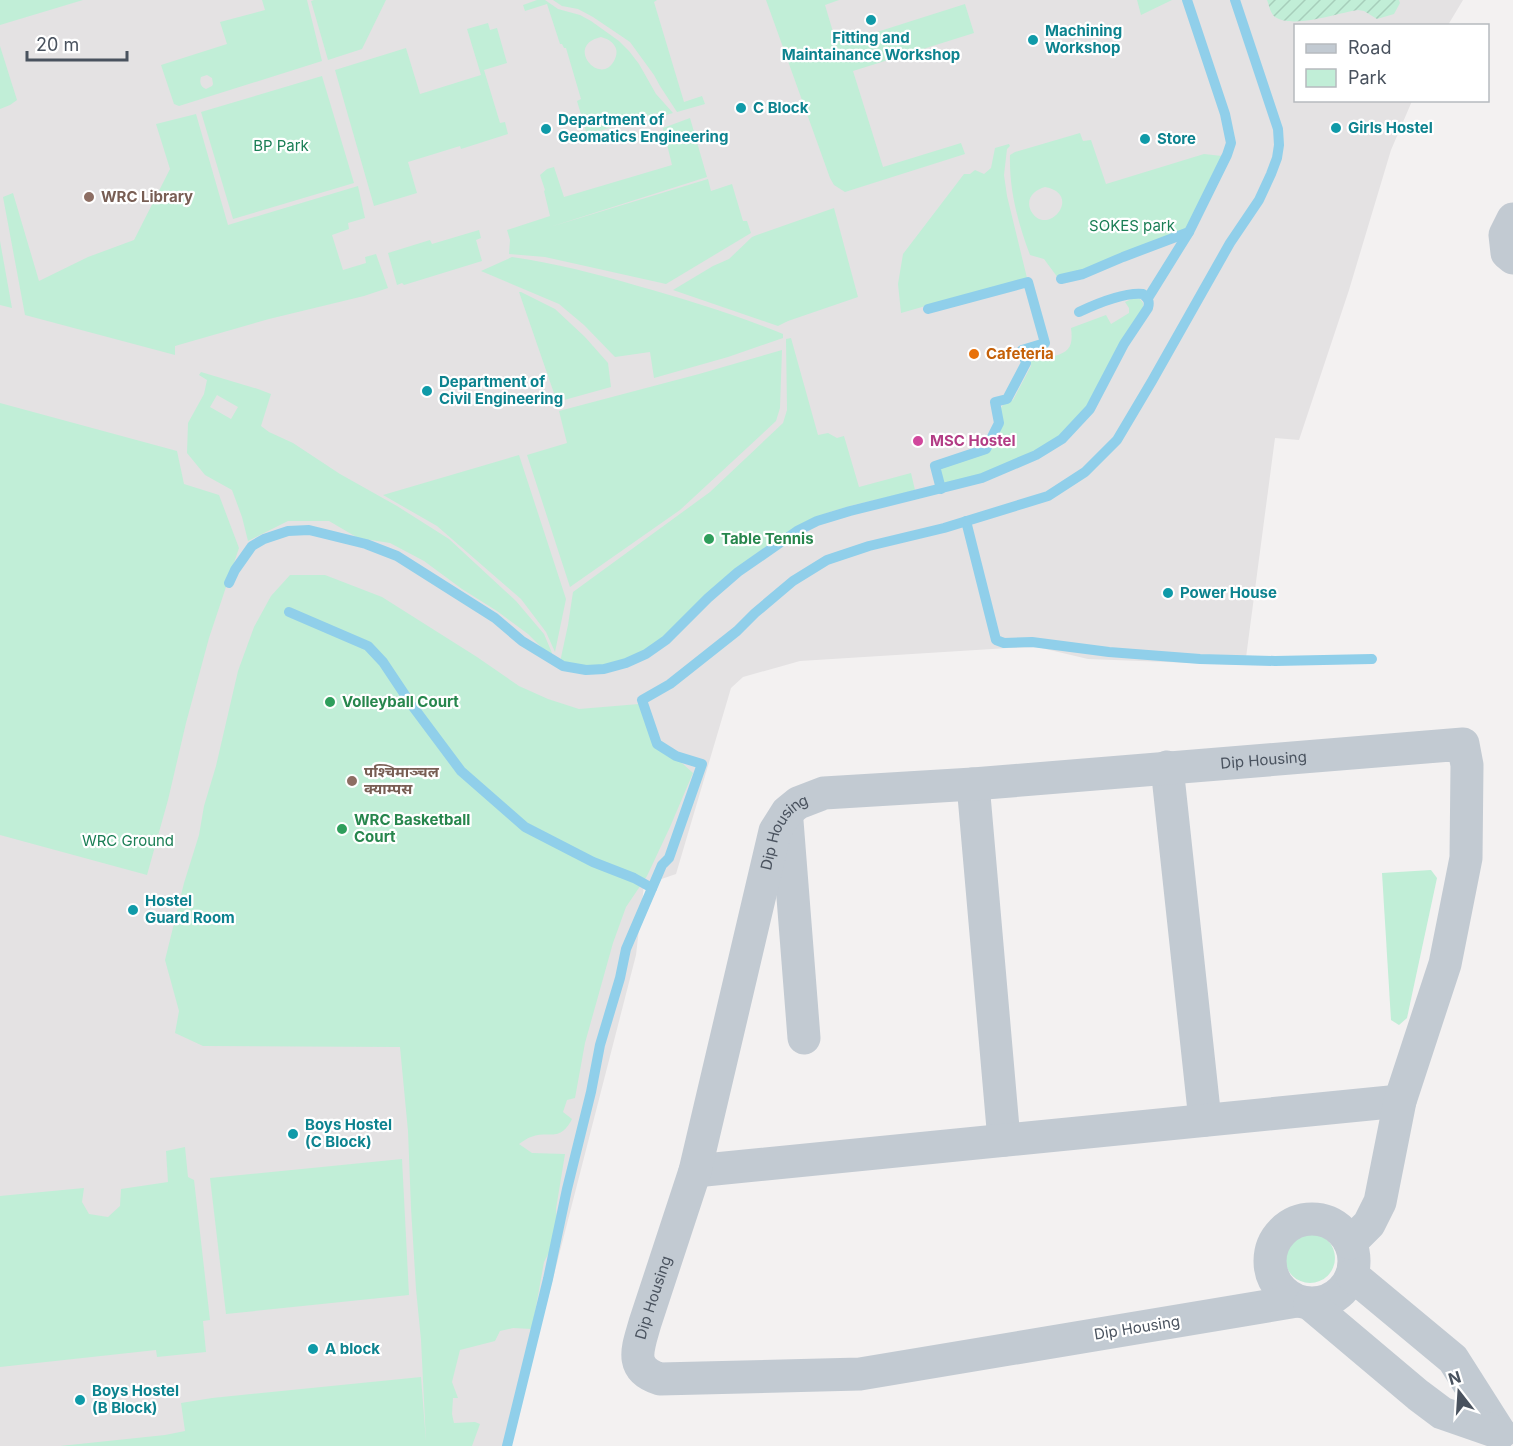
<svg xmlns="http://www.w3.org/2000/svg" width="1513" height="1446" font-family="Inter,'Noto Sans Devanagari',sans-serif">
<defs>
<pattern id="garden-furrows" width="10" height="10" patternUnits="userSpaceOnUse" patternTransform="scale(1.5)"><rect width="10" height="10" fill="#c1eed7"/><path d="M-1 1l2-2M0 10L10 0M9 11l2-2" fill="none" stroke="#a7cebb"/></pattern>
</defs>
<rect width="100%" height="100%" fill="#f3f1f1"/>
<polygon fill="#e4e2e3" points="0,0 1463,0 1448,25 1296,26 1296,100 1412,101 1391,150 1349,290 1299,440 1275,438 1245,665 1088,659 1037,647 1008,648 800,661 743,677 731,688 676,874 644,885 636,955 510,1446 0,1446"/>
<g fill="#c1eed7" fill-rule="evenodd">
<polygon points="0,0 83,0 0,25"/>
<path d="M262,0H307L322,61L179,106L174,104L161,65L227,44L220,22L265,10ZM207,75L212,78L213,84L212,86L206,89C201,87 199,83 201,77Z"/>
<polygon points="314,0 386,0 362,49 328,60 311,1"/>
<path d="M537,0H545L558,9L580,15L591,21L619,41L629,51L639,64L656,94L673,113L659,117L656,113L587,135L577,101L581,99L566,48H564L562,44H560L547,4L525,11L523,5ZM601,37C613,40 621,49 614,61C600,87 564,45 601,37Z"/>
<polygon points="553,0 657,0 654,2 684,102 702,96 705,104 677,112 660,86 654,75 630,42 593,17 578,9 562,6"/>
<polygon points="766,0 839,0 825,5 836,42 857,36 858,38 965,4 974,33 853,71 883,167 961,143 965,154 845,192 834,185 830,178"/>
<polygon points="1137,0 1172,0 1141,15"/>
<polygon points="488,23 490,30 497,28 507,63 484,70 500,123 505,122 508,134 461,149 460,146 408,162 417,193 374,206 335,70 406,48 420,94 481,75 467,29"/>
<polygon points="0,46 17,100 10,105 0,109"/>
<polygon points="322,76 354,183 233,219 201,112"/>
<polygon points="196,114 228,225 358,186 365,218 348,223 349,229 332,235 343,270 366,263 365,257 376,254 388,288 364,296 269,319 175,346 175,355 25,315 3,197 13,193 39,281 88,257 134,240 170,169 156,124"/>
<polygon points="690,118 707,177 550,227 708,179 711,191 732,184 743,221 747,221 751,233 666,284 545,257 509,254 510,240 507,230 550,216 544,191 545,190 540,175 547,169 554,167 564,197 672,165 663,128"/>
<path d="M1080,133L1083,141L1091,140L1106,184L1204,154L1222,156L1186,231L1133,251L1058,278L1044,259L1030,255C1018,223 1009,190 1010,155L1015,152ZM1045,187C1084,194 1047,239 1031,211C1025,199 1034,190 1045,187Z"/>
<polygon points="1009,144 1010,146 1007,149 1004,175 1007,196 1028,282 937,307 929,305 901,313 898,284 903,254 964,174 970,174 975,170 984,174 991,168 995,148"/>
<polygon points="834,208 858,297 788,321 778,326 673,290 713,266 729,259 752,237 757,235"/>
<polygon points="479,230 481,238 476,240 482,261 404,285 402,283 397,285 388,253 430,240 432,244"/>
<polygon points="0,241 12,308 0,305"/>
<path d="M512,257C555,263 597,274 638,286C688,300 736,315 783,334V338L728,357L654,378L650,352L615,357L584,325L559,304L481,271Z"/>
<polygon points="519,292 521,292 555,309 585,337 608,363 611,387 557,402"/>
<path d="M1134,298L1140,299L1143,303V309C1132,329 1119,348 1107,368C1099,382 1090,404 1080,416C1052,450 986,477 943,486L938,468L987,452C991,443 999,433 1001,424C1003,410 995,406 1013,400L1031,366L1029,353L1047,346L1049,353L1054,356C1071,352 1073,344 1071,328L1106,315L1111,324L1129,313V308L1125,302Z"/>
<path d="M791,338L818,435L828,433L837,438L844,436L859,487L911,473L915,490C874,502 830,506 793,529C765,546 737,567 712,589C694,605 675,631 656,643C629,661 591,673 560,662L568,625L573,592L710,492L783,423L787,410L786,339Z"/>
<polygon points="782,350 780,408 776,421 680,510 570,587 527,455 567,443 559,411 699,374"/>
<path d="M201,372L258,389L271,394L261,426L269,432L293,443L340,474L397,506L449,539L516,601L544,634L552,653L549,655L528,634L497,611L462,589L424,561L390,543L358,538L329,521H288L248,541L242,517L232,490L205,475L187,453L188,423L204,394L207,380L199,375ZM217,395L238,407L231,419L210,407Z"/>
<polygon points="0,403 177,451 184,484 219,495 239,548 209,638 186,723 168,800 147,875 0,835"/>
<polygon points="519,455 566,599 555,652 546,632 521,599 437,526 383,495"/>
<path d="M290,575H325L382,597L477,657L519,686L548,699L579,709L639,704L654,745L683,764L693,773L670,827L647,876L626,907L613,943L585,1043L575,1098L567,1100L563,1112L572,1119C560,1143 549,1130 531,1137C527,1138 522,1142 519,1144L532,1153L565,1154L556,1209L557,1222L552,1247L544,1262L532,1329L513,1328L500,1331L495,1341L460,1350L452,1382L458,1398H453L452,1414L454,1423L475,1422L480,1424L472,1446H60L165,1435L185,1431L181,1403L212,1398L421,1377L426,1442L421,1340L416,1289L411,1208L408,1131L400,1047L203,1046L175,1033L179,1011L165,960L184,883L199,835L204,806L216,766L238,671L254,627L271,596Z"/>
<polygon points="1431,870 1437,878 1407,1018 1399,1025 1391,1020 1382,873"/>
<polygon points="185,1147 188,1177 194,1180 210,1320 203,1321 206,1352 157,1357 156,1350 0,1367 0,1196 84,1188 82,1202 89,1214 108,1217 120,1206 121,1189 168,1182 166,1151"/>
<polygon points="402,1159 409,1295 226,1314 210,1178"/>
<circle cx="1310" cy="1258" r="25"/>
</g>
<path fill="url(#garden-furrows)" d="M1267,0H1399L1400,3L1394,14L1377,19L1364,11L1358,10C1338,13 1293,29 1275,17C1270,13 1269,5 1267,0Z"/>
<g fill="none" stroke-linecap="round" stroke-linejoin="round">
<g stroke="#90cfea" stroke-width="10">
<polyline points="1061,279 1083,274 1123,257 1189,232"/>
<polyline points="1148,298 1189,232 1227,155 1231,143 1225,114 1187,0"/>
<polyline points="928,309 1028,282 1045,343 1022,350 1026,363 1007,399 995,402 999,423 986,449 935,466 941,489"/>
<polyline points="966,521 996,640 1004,643 1032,642 1109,652 1200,659 1275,661 1372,659"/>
<path d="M229,583L235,570L252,546L264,539L288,531L309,530L366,544L397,556L495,618L522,641L563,666L586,670L604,669L626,663L646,654L666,640L708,598L738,572L797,531L817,521L850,511L982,478L1036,455L1062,439L1090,409L1124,344L1148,308C1150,301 1148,299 1143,294C1124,292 1096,304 1079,312"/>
<polyline points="289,612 368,646 383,662 411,704 461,771 525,827 593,862 634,878 652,888"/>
<polyline points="507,1446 548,1279 567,1189 591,1092 600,1045 620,978 626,949 662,865 669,858 702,764 676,756 657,744 642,700 670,684 737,631 755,613 793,581 827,560 869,546 944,528 1048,496 1085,472 1117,440 1152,381 1230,243 1259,200 1271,174 1277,158 1279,145 1278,129 1235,0"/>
</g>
<g stroke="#c2cad2" stroke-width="33">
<polyline points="1513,219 1505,235 1507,253 1513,258"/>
<polyline points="1167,767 1205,1120"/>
<polyline points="973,784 1004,1140"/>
<polyline points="787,821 804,1038"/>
<polyline points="695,1171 1400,1101"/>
<circle cx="1312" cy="1261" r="42"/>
<polyline points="1352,1275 1453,1359 1500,1433"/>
<path id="s1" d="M1297,1301L860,1374L660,1379C628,1369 638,1348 645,1323L695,1171L775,831L787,812L798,803L824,793L973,784L1463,744L1467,765L1466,858L1445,964L1400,1101L1380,1202L1369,1224L1350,1243"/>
<polyline points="1310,1304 1418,1395 1442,1413 1500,1433"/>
</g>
</g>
<g fill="#0f9aa8" stroke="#fff" stroke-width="2">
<circle cx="871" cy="20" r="6"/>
<circle cx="1033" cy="40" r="6"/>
<circle cx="741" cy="108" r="6"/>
<circle cx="1336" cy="128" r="6"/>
<circle cx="546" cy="129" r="6"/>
<circle cx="1145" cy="139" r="6"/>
<circle cx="427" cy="391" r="6"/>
<circle cx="1168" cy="593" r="6"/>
<circle cx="133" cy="910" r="6"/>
<circle cx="293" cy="1134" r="6"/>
<circle cx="313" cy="1349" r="6"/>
<circle cx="80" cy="1400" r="6"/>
</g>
<g fill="#8d6e63" stroke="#fff" stroke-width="2">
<circle cx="89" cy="197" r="6"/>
<circle cx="352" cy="781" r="6"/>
</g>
<circle fill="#e8710a" stroke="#fff" stroke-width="2" cx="974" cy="354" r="6"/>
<circle fill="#d1479c" stroke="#fff" stroke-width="2" cx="918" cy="441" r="6"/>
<g fill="#2e9e5b" stroke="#fff" stroke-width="2">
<circle cx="709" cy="539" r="6"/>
<circle cx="330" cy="702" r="6"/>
<circle cx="342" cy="829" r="6"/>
</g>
<g text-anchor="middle" stroke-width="4.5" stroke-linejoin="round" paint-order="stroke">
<g font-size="15" font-weight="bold" fill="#0d838f" stroke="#fff" text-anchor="start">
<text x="1045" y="36">Machining<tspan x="1045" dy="17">Workshop</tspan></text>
<text x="871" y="43" text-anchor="middle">Fitting and<tspan x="871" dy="17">Maintainance Workshop</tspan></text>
<text x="753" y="113">C Block</text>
<text x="558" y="125">Department of<tspan x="558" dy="17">Geomatics Engineering</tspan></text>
<text x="1348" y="133">Girls Hostel</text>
<text x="1157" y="144">Store</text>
<text x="439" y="387">Department of<tspan x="439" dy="17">Civil Engineering</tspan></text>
<text x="1180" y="598">Power House</text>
<text x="145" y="906">Hostel<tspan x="145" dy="17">Guard Room</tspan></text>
<text x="305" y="1130">Boys Hostel<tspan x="305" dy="17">(C Block)</tspan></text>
<text x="325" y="1354">A block</text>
<text x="92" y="1396">Boys Hostel<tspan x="92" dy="17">(B Block)</tspan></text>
</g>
<g font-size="15" fill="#1a7e55" stroke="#fff">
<text x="281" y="151">BP Park</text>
<text x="1132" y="231">SOKES park</text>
<text x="128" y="846">WRC Ground</text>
</g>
<g font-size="15" font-weight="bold" fill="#785e54" stroke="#fff" text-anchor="start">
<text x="101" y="202">WRC Library</text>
<text x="364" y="777">पश्‍चिमाञ्‍चल<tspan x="364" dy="17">क्याम्पस</tspan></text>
</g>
<g font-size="15" font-weight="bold" fill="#c56008" stroke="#fff" text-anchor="start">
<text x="986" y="359">Cafeteria</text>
</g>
<g font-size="15" font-weight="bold" fill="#b23c85" stroke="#fff" text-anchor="start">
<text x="930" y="446">MSC Hostel</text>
</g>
<g font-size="15" font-weight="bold" fill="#27864d" stroke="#fff" text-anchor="start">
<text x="721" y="544">Table Tennis</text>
<text x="342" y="707">Volleyball Court</text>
<text x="354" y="825">WRC Basketball<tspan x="354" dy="17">Court</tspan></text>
</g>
<g font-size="15" fill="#49525e" stroke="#fff">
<text dy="5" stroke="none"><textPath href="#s1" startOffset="1726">Dip Housing</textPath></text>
<text dy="5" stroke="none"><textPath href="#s1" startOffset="1224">Dip Housing</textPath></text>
<text dy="5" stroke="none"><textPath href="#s1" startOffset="738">Dip Housing</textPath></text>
<text transform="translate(1137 1328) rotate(-9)" y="5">Dip Housing</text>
</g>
</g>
<rect x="1294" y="24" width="195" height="78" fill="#ffffff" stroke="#b6babf" stroke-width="1.5"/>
<rect x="1306" y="44" width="30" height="9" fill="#c2cad2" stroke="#b6babf" stroke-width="1.5"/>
<text x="1348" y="54" font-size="18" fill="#49525e">Road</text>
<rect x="1306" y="69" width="30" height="18" fill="#c1eed7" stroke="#b6babf" stroke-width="1.5"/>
<text x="1348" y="84" font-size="18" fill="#49525e">Park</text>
<g transform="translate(1459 1392) rotate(343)" stroke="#ffffff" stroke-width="4.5" paint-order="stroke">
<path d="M0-4.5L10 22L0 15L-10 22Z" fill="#49525e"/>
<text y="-9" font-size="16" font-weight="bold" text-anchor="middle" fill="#49525e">N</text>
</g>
<path d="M27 51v9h100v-9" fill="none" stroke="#49525e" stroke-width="3"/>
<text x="36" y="51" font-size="18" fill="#49525e" stroke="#ffffff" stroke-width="4.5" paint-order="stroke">20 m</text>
</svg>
